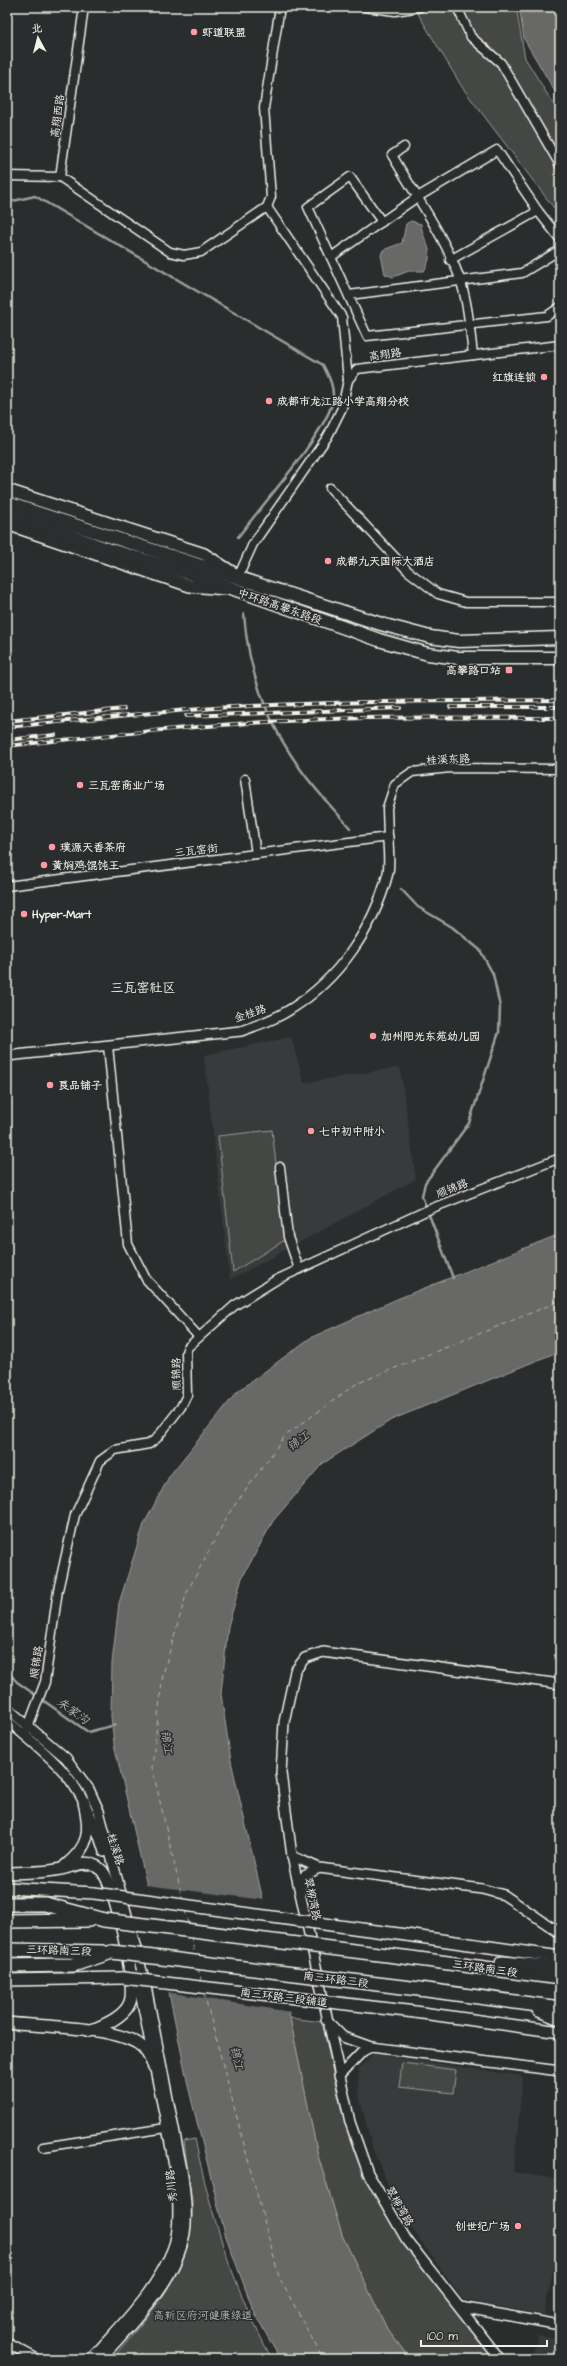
<svg xmlns="http://www.w3.org/2000/svg" width="567" height="2366" font-family="'Architects Daughter','LXGW WenKai TC',sans-serif">
<rect width="100%" height="100%" fill="#2a2d2e"/>
<filter id="ink" filterUnits="userSpaceOnUse"><feTurbulence type="fractalNoise" baseFrequency=".025" numOctaves="2"/><feDisplacementMap in="SourceGraphic" scale="8" xChannelSelector="R" yChannelSelector="G"/><feConvolveMatrix kernelMatrix="1 2 1 2 8 2 1 2 1" color-interpolation-filters="sRGB"/></filter>
<g filter="url(#ink)">
<g fill="#373a3a">
<polygon points="291,1037 304,1083 400,1067 416,1179 230,1280 204,1055"/>
<polygon points="373,2054 523,2076 513,2172 560,2180 560,2235 544,2315 463,2300 400,2212 373,2150 358,2092 359,2068"/>
<polygon points="538,2335 560,2339 560,2359 531,2359"/>
</g>
<g fill="#444645" stroke="#9c9c96">
<polygon points="414,7 516,7 525,58 560,115 560,216 462,87"/>
<polygon points="272,1130 285,1240 233,1272 218,1136"/>
<path d="M290,2018L322,2022C334,2073 342,2130 365,2177C399,2244 448,2300 495,2359H410L387,2329L342,2235L318,2156Z"/>
<polygon points="402,2063 456,2070 453,2093 399,2087"/>
<path d="M195,2139C211,2216 234,2289 272,2359H146L142,2353L132,2359H112C152,2310 196,2270 192,2201C190,2181 186,2161 184,2141Z"/>
</g>
<g fill="#676866" stroke="#9f9f9a">
<polygon points="519,7 560,7 560,100 524,39"/>
<path d="M411,221L421,224C423,244 437,249 424,271H409L393,277L385,274L381,255L383,250L402,243L406,224Z"/>
<polygon points="560,1234 560,1351 391,1420 322,1464 273,1521 242,1578 228,1626 221,1694 231,1761 290,2018 318,2156 342,2235 387,2329 410,2359 280,2359 254,2312 225,2234 189,2090 147,1886 114,1744 111,1716 112,1663 119,1603 144,1524 170,1475 237,1392 310,1338 397,1299"/>
</g>
<polygon fill="#2a2d2e" points="145,1885 266,1900 291,2012 167,1992"/>
<g fill="none" stroke-linecap="round" stroke-linejoin="round">
<g stroke="#9f9f9a" stroke-width="2.5">
<path d="M7,207L13,201L35,196L323,365C329,377 334,386 333,399C330,428 258,510 238,537"/>
<path d="M244,614C248,670 267,722 299,767C314,789 333,808 350,828"/>
<polyline points="401,889 418,907 452,927 480,950 493,974 500,1007 499,1032 469,1123 425,1183 422,1196 453,1278"/>
<polyline points="7,1671 17,1682 88,1732 115,1725"/>
</g>
<g stroke="#b5b3ae" stroke-width="1" stroke-dasharray="5 4" stroke-linecap="butt">
<polyline points="183,1901 152,1767 163,1674 187,1592 229,1513 285,1436 356,1384 560,1301"/>
<polyline points="185,1910 188,1924"/>
<polyline points="191,1937 195,1955"/>
<polyline points="198,1968 202,1982"/>
<polyline points="204,1993 279,2277 323,2359"/>
</g>
<defs>
<g id="minor">
<polyline points="365,7 395,11 420,7"/>
<polyline points="457,7 471,37 501,63 560,165"/>
<path d="M404,147L392,155C415,195 444,235 460,279C468,303 470,330 473,355"/>
<polyline points="7,176 60,177 84,7"/>
<polyline points="60,177 170,252 184,255 201,252 267,207 271,197 264,108 280,7"/>
<polyline points="267,207 342,317 348,380"/>
<polyline points="382,222 350,177 308,207 367,336 547,316 560,307"/>
<polyline points="331,257 416,198 497,150 538,211 560,239"/>
<polyline points="450,260 538,211"/>
<polyline points="349,295 522,273 555,253"/>
<polyline points="330,488 408,571 438,594 466,602 560,602"/>
<polyline points="238,577 253,544 328,436 342,408 348,380 357,369 560,345"/>
<polyline points="245,779 256,854"/>
<polyline points="7,886 388,837 387,808 395,784 412,772 450,768 560,769"/>
<polyline points="108,1046 128,1244 146,1279 199,1337"/>
<polyline points="280,1167 288,1237 299,1269"/>
<polyline points="26,1732 45,1682 58,1590 75,1515 100,1461 115,1450 149,1444 157,1438 181,1407 187,1395 186,1352 188,1347 234,1306 276,1280 430,1209 560,1158"/>
<polyline points="43,2147 166,2128"/>
</g>
<g id="tertiary">
<path d="M7,1056L241,1031C258,1025 276,1019 291,1009C339,979 374,928 388,873C390,862 388,848 388,837"/>
<path d="M7,1708L66,1758L89,1789L99,1811L146,1986L183,2175C185,2193 188,2214 185,2233C176,2283 133,2322 101,2359"/>
<path d="M7,1720C25,1736 46,1752 62,1770C83,1794 95,1822 104,1852"/>
<polyline points="292,1856 319,1868 482,1889 504,1895 560,1933"/>
<polyline points="300,1891 304,1876 319,1868"/>
<polyline points="326,2020 343,2037 371,2047"/>
<polyline points="339,2076 363,2051 371,2047 560,2071"/>
<polyline points="460,2307 560,2325"/>
<polyline points="7,2343 37,2359"/>
<path d="M91,2359C121,2324 155,2293 172,2250C189,2210 165,2122 157,2079C150,2044 144,2009 136,1975"/>
<polyline points="500,2359 406,2239 368,2173 350,2122 292,1856 281,1773 284,1722 295,1671 305,1658 323,1652 560,1684"/>
</g>
<g id="secondary">
<polyline points="7,490 204,554 235,574"/>
<polyline points="7,524 190,586 226,589"/>
<path d="M65,1866C90,1846 91,1831 84,1802"/>
<path d="M7,1873C25,1872 44,1873 61,1869C71,1867 84,1860 94,1865C96,1866 102,1870 103,1872C115,1888 137,1984 130,2002C125,2017 103,2026 89,2031"/>
<polyline points="7,1888 94,1893"/>
<polyline points="406,1935 560,1957"/>
<polyline points="7,1980 123,1978"/>
<polyline points="415,2012 560,2032"/>
<path d="M7,2023C41,2027 108,2026 137,2043C146,2048 150,2058 154,2067"/>
</g>
<g id="primary">
<polyline points="7,503 381,624 430,637 459,641 560,638"/>
<polyline points="7,513 107,549 188,573 379,640 428,654 458,658 560,658"/>
</g>
<g id="trunk">
<polyline points="7,1904 45,1904 104,1920"/>
<polyline points="7,1921 89,1920"/>
<polyline points="7,1950 103,1952"/>
<polyline points="411,1958 560,1978"/>
<polyline points="502,1963 560,1968"/>
<polyline points="7,1966 73,1965 112,1952"/>
<polyline points="419,1989 560,2008"/>
<polyline points="539,2010 560,2018"/>
</g>
</defs>
<use href="#minor" stroke="#f4f1e8" stroke-width="11"/>
<use href="#tertiary" stroke="#f4f1e8" stroke-width="12"/>
<use href="#secondary" stroke="#f4f1e8" stroke-width="14"/>
<use href="#primary" stroke="#f4f1e8" stroke-width="15"/>
<use href="#trunk" stroke="#f4f1e8" stroke-width="16"/>
<use href="#minor" stroke="#2a2d2e" stroke-width="8"/>
<use href="#tertiary" stroke="#2a2d2e" stroke-width="9"/>
<use href="#secondary" stroke="#2a2d2e" stroke-width="11"/>
<use href="#primary" stroke="#2a2d2e" stroke-width="12"/>
<use href="#trunk" stroke="#2a2d2e" stroke-width="13"/>
<defs>
<g id="rail">
<polyline points="450,707 560,707"/>
<polyline points="186,716 400,708"/>
<polyline points="7,721 124,709"/>
<path d="M7,727C82,720 157,711 233,707C342,701 451,701 560,700"/>
<polyline points="7,740 55,735"/>
<path d="M7,746C126,733 246,720 366,718C431,717 495,718 560,718"/>
</g>
</defs>
<use href="#rail" stroke="#f4f1e8" stroke-width="4"/>
<use href="#rail" stroke="#2a2d2e" stroke-width="2.5" stroke-dasharray="8" stroke-linecap="butt"/>
<defs>
<g id="secondary-bridge">
<polyline points="94,1893 406,1935"/>
<polyline points="123,1978 415,2012"/>
</g>
<g id="trunk-bridge">
<polyline points="104,1920 411,1958"/>
<polyline points="112,1952 419,1989"/>
</g>
</defs>
<use href="#secondary-bridge" stroke="#f4f1e8" stroke-width="14" stroke-linecap="butt"/>
<use href="#trunk-bridge" stroke="#f4f1e8" stroke-width="16" stroke-linecap="butt"/>
<use href="#secondary-bridge" stroke="#2a2d2e" stroke-width="11"/>
<use href="#trunk-bridge" stroke="#2a2d2e" stroke-width="13"/>
</g>
</g>
<g fill="#ff9aa2" stroke="#2a2d2e" stroke-width="1.5">
<circle cx="194" cy="32" r="4"/>
<circle cx="544" cy="377" r="4"/>
<circle cx="269" cy="401" r="4"/>
<circle cx="328" cy="561" r="4"/>
<rect x="505" y="666" width="8" height="8" rx="2"/>
<circle cx="80" cy="785" r="4"/>
<circle cx="52" cy="847" r="4"/>
<circle cx="44" cy="865" r="4"/>
<circle cx="24" cy="914" r="4"/>
<circle cx="373" cy="1036" r="4"/>
<circle cx="50" cy="1085" r="4"/>
<circle cx="311" cy="1131" r="4"/>
<circle cx="518" cy="2226" r="4"/>
</g>
<g text-anchor="middle" stroke-width="3" stroke-linejoin="round" paint-order="stroke">
<g font-size="11" font-weight="bold" fill="#f4f1e8" stroke="#2a2d2e" text-anchor="start">
<text x="202" y="36">虾道联盟</text>
<text x="536" y="381" text-anchor="end">红旗连锁</text>
<text x="277" y="405">成都市龙江路小学高翔分校</text>
<text x="336" y="565">成都九天国际大酒店</text>
<text x="501" y="674" text-anchor="end">高攀路口站</text>
<text x="88" y="789">三瓦窑商业广场</text>
<text x="60" y="851">璞源天香茶府</text>
<text x="52" y="869">黄焖鸡·馄饨王</text>
<text x="32" y="918">Hyper-Mart</text>
<text x="381" y="1040">加州阳光东苑幼儿园</text>
<text x="58" y="1089">良品铺子</text>
<text x="319" y="1135">七中初中附小</text>
<text x="510" y="2230" text-anchor="end">创世纪广场</text>
</g>
<g font-size="11" fill="#f4f1e8" stroke="#2a2d2e">
<text transform="translate(57 116) rotate(-82)" y="4">高翔西路</text>
<text transform="translate(385 354) rotate(-8)" y="4">高翔路</text>
<text transform="translate(280 606) rotate(19)" y="4">中环路高攀东路段</text>
<text transform="translate(448 759) rotate(-3)" y="4">桂溪东路</text>
<text transform="translate(196 850) rotate(-7)" y="4">三瓦窑街</text>
<text transform="translate(250 1013) rotate(-18)" y="4">金桂路</text>
<text transform="translate(452 1188) rotate(-21)" y="4">顺锦路</text>
<text transform="translate(176 1374) rotate(-91)" y="4">顺锦路</text>
<text transform="translate(36 1662) rotate(-81)" y="4">顺锦路</text>
<text transform="translate(116 1849) rotate(73)" y="4">桂溪路</text>
<text transform="translate(313 1899) rotate(78)" y="4">翠柳湾路</text>
<text transform="translate(59 1950) rotate(2)" y="4">三环路南三段</text>
<text transform="translate(485 1968) rotate(8)" y="4">三环路南三段</text>
<text transform="translate(336 1979) rotate(7)" y="4">南三环路三段</text>
<text transform="translate(284 1997) rotate(7)" y="4">南三环路三段辅道</text>
<text transform="translate(171 2186) rotate(-96)" y="4">秀川路</text>
<text transform="translate(400 2206) rotate(60)" y="4">翠柳湾路</text>
</g>
<g font-size="11" fill="#b6b5af" stroke="#2a2d2e">
<text x="203" y="2319">高新区府河健康绿道</text>
</g>
<g font-size="12" font-style="italic" fill="#b5b3ae" stroke="#2a2d2e">
<text transform="translate(298 1441) rotate(-38)" y="4">锦江</text>
<text transform="translate(73 1711) rotate(35)" y="4">朱家沟</text>
<text transform="translate(167 1742) rotate(81)" y="4">锦江</text>
<text transform="translate(237 2058) rotate(76)" y="4">锦江</text>
</g>
<g font-size="13" fill="#f4f1e8" stroke="#2a2d2e">
<text x="143" y="992">三瓦窑社区</text>
</g>
</g>
<rect width="567" height="2366" fill="none" stroke="#2a2d2e" stroke-width="24"/>
<rect x="12" y="12" width="543" height="2342" fill="none" stroke="#f4f1e8" stroke-width="1.5" filter="url(#ink)"/>
<g transform="translate(38 38) rotate(353)" stroke="#2a2d2e" stroke-width="3" paint-order="stroke">
<path d="M0-3L7 15L0 10L-7 15Z" fill="#f4f1e8"/>
<text y="-6" font-size="11" font-weight="bold" text-anchor="middle" fill="#f4f1e8">北</text>
</g>
<path d="M421 2340v6h126v-6" fill="none" stroke="#f4f1e8" stroke-width="2"/>
<text x="427" y="2340" font-size="12" fill="#f4f1e8" stroke="#2a2d2e" stroke-width="3" paint-order="stroke">100 m</text>
</svg>
